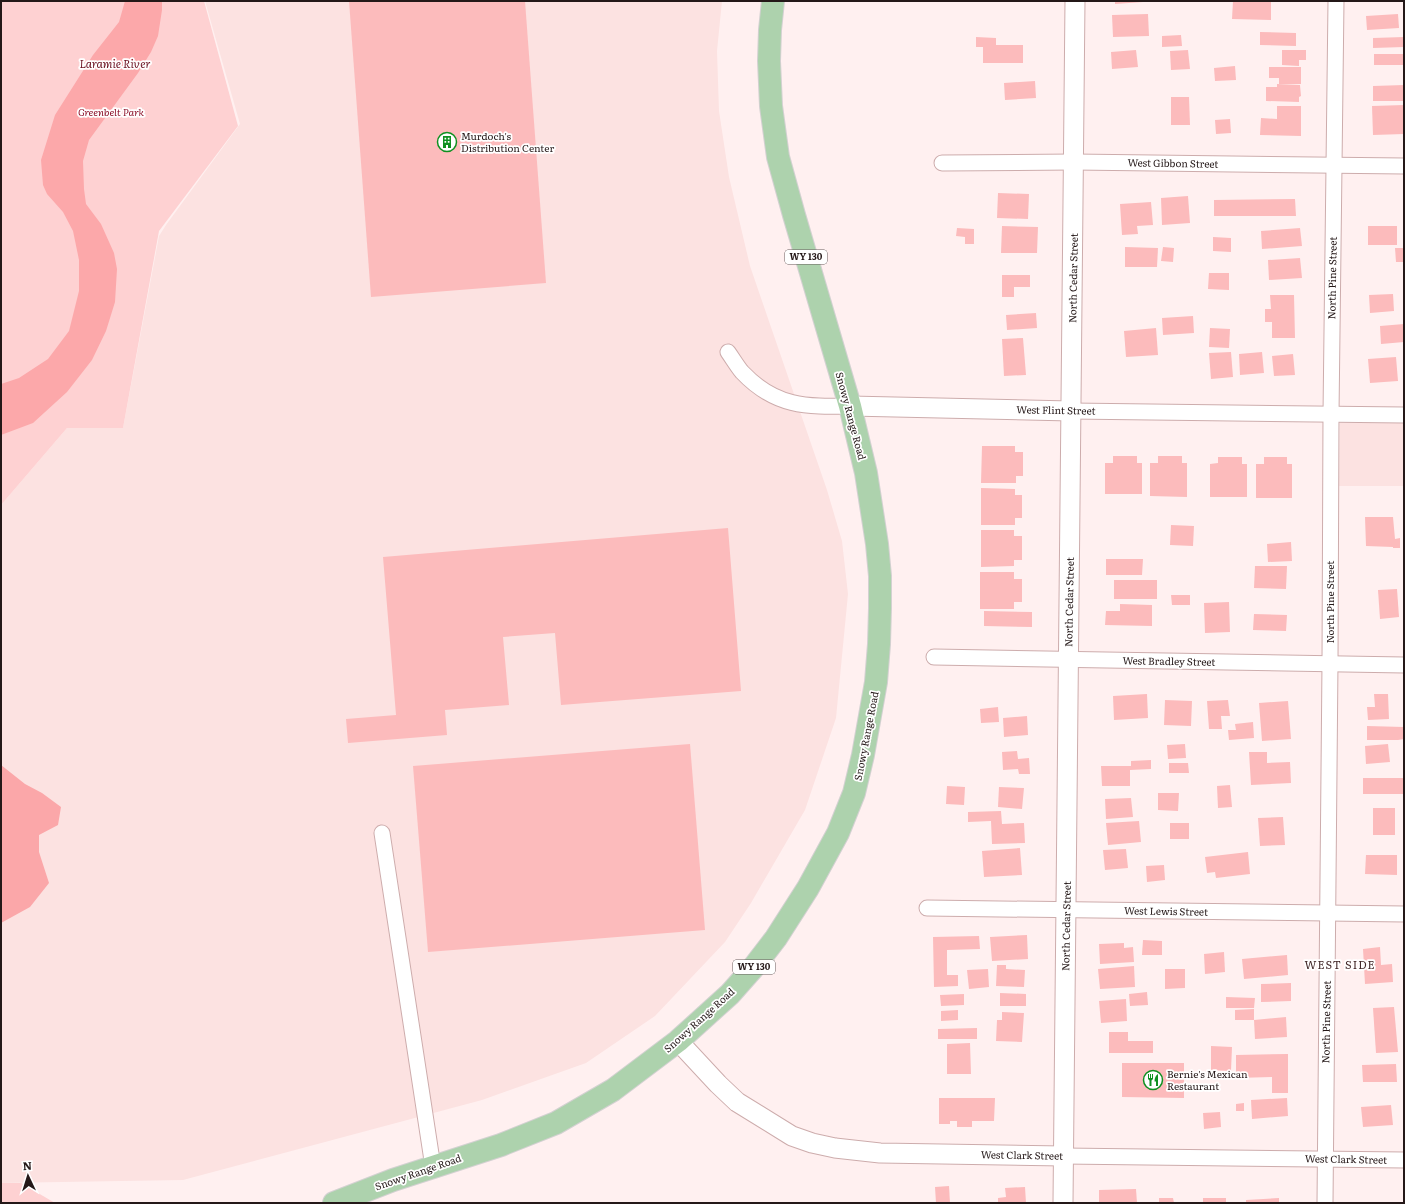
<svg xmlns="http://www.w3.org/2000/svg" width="1405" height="1204" font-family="Literata,serif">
<rect width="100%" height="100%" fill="#fff0f0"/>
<g fill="#fce2e1">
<polygon points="205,1 722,1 717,51 719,111 729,177 750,266 827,490 842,541 848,594 836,718 805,810 751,903 725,942 655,1016 586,1063 482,1100 183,1180 1,1183 1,505 67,428 123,428 159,236 166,225 240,124"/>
<polygon points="1340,423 1404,423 1404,486 1339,486"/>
</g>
<g fill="#fed1d2">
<polygon points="1,1 204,1 238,126 159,231 123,428 67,428 1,505"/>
<polygon points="1,1183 21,1183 55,1203 1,1203"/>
</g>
<polygon fill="#fba7a9" points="1,765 25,784 42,793 61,807 58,825 39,835 39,852 49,883 30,907 1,923"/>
<polygon fill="#fca8aa" points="125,1 162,1 162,10 158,36 151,52 138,73 89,140 83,161 84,189 86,204 101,224 114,253 117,269 115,302 106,331 92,360 67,392 33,423 1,435 1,384 19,378 48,359 69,331 79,291 79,260 73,231 63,212 47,194 43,185 41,160 55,115 93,55 119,22"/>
<g fill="#fcbbbc">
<polygon points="349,1 525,1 546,283 371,297"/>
<polygon points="1115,1 1143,1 1143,2 1115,4"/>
<polygon points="1233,1 1271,1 1271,20 1232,19"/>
<polygon points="1148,14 1149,36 1113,37 1112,15"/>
<polygon points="1398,14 1399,28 1367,30 1366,16"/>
<polygon points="1260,32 1296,33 1296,46 1260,45"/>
<polygon points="1181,35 1182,46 1162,47 1162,36"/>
<polygon points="976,37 996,38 996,45 1023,45 1023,63 983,63 983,47 976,47"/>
<polygon points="1404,37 1404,47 1373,48 1373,38"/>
<polygon points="1136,50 1138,67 1112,69 1111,52"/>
<polygon points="1188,50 1190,69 1171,70 1170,51"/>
<polygon points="1282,50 1306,50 1306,60 1299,60 1299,66 1282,65"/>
<rect x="1374" y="54" width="30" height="11"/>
<polygon points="1235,66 1236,80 1215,81 1214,68"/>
<polygon points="1269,67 1301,67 1301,84 1279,84 1279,78 1269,78"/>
<polygon points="1035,81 1036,98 1005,100 1004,83"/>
<polygon points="1277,84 1300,85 1301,96 1299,97 1299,102 1266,101 1266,87 1277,87"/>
<polygon points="1404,85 1404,101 1373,101 1373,86"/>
<polygon points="1171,97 1189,97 1190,125 1171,125"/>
<polygon points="1404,105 1404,134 1373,135 1372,106"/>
<polygon points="1277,106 1301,106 1301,136 1260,135 1261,118 1277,119"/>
<polygon points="1230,119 1231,133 1216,134 1215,120"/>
<polygon points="998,193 1029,194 1028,219 997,218"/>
<polygon points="1188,196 1190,223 1162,225 1161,198"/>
<polygon points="1295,199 1296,216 1214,216 1214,200"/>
<polygon points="1151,202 1153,225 1137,226 1138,234 1122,235 1120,204"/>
<polygon points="1002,226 1038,227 1037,253 1001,253"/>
<rect x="1368" y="226" width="29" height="19"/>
<polygon points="957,228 974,229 974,244 965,244 965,237 956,236"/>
<polygon points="1300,228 1302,246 1262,249 1261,231"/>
<polygon points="1213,237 1231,238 1231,252 1213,251"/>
<polygon points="1125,247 1158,248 1157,267 1125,267"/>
<polygon points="1163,247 1174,248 1173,262 1161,261"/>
<polygon points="1395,248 1404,248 1404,262 1396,262"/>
<polygon points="1300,258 1302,278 1269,280 1268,260"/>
<polygon points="1209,273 1229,273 1229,290 1208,289"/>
<polygon points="1002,275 1030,275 1030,287 1014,287 1014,297 1002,297"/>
<polygon points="1393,294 1394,311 1370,313 1369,295"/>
<polygon points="1270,295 1294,295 1295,338 1272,338 1272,322 1265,322 1265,309 1271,309"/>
<polygon points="1036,313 1037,328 1007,330 1006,315"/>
<polygon points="1193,316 1194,333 1163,335 1162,318"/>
<polygon points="1404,324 1404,342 1381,344 1380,326"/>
<polygon points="1156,328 1158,355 1126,357 1124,331"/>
<polygon points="1210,328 1230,329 1229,348 1209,347"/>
<polygon points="1023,338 1026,375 1004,376 1002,339"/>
<polygon points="1231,352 1233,377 1211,379 1209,353"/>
<polygon points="1262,352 1264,373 1240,375 1239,354"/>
<polygon points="1293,354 1295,375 1274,376 1272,356"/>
<polygon points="1396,357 1398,381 1370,383 1368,359"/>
<polygon points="982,446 1015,446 1015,452 1023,452 1023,476 1016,476 1016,483 981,483"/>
<polygon points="1113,456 1137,456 1137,463 1142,463 1142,494 1105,494 1105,463 1113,463"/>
<polygon points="1158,456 1182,456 1182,463 1187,463 1187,497 1150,496 1150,463 1158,463"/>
<polygon points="1218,457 1242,457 1242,464 1247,464 1247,497 1210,497 1210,464 1218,463"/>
<polygon points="1264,457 1287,457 1287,464 1292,464 1292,498 1256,498 1256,464 1264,464"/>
<polygon points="981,488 1015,489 1015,495 1022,495 1022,518 1015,518 1015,525 981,525"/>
<polygon points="1365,517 1393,517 1395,539 1400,538 1400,548 1393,548 1393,547 1366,546"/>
<polygon points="1171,525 1194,526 1193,546 1170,545"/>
<polygon points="728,528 741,691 561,705 555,633 503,637 509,705 445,710 447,735 348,743 346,719 396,715 383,557"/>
<polygon points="981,530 1014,530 1014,536 1022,536 1022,560 1014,560 1014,566 981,567"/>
<polygon points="1291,542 1292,561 1268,562 1267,544"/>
<polygon points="1106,559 1143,559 1142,575 1106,575"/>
<polygon points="1255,566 1287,566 1286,589 1254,588"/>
<polygon points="980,572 1014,572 1014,579 1022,579 1022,602 1014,602 1014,609 980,609"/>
<rect x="1114" y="580" width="43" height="19"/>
<polygon points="1397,589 1399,617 1380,619 1378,590"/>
<polygon points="1171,595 1190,595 1190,605 1172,605"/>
<polygon points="1229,602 1230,632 1205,633 1204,603"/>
<polygon points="1120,604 1152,605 1152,626 1105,625 1106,611 1120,611"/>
<polygon points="984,611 1032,612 1032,627 984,626"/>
<polygon points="1254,614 1287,615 1286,631 1253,630"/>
<polygon points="1147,694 1148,718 1114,720 1113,696"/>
<polygon points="1374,694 1388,694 1389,719 1368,720 1367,707 1375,707"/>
<polygon points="1165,700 1192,701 1191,726 1164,725"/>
<polygon points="1228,700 1230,716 1221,716 1222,729 1209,729 1207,701"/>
<polygon points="1288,701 1291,739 1262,741 1259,703"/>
<polygon points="998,707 999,722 981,723 980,709"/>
<polygon points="1027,716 1028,735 1004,737 1003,718"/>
<polygon points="1253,722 1254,738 1229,740 1228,730 1236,730 1235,724"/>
<polygon points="1367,726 1404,727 1404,739 1398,740 1367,740"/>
<polygon points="690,744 705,930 428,952 413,766"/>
<polygon points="1185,744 1186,758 1168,759 1167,745"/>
<polygon points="1388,744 1390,762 1366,764 1365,746"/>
<polygon points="1017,751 1018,759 1029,758 1030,774 1019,774 1018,769 1003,770 1002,752"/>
<polygon points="1249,752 1267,752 1267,763 1290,762 1291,783 1251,785"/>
<polygon points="1151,760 1151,769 1130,770 1130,786 1102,786 1101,766 1131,766 1131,761"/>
<polygon points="1169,763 1188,763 1189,773 1169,773"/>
<rect x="1363" y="778" width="41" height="16"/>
<polygon points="1230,785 1232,807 1218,808 1217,786"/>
<polygon points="947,786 965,787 964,805 946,804"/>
<polygon points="999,787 1024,788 1022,809 998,807"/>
<polygon points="1158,793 1179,793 1178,811 1158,810"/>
<polygon points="1131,798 1133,817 1106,819 1105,799"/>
<rect x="1373" y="808" width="22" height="27"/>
<polygon points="1001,811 1002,824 1024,823 1025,843 992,844 991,821 968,822 968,812"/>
<polygon points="1283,817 1285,845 1260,846 1258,818"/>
<polygon points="1139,821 1141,842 1108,845 1106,823"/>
<rect x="1170" y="823" width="19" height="16"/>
<polygon points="1020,848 1022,875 984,877 982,851"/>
<polygon points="1126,849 1128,868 1105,870 1103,850"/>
<polygon points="1248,852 1250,874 1216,878 1215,872 1207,873 1205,857"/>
<polygon points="1366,855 1397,855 1397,875 1365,874"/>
<polygon points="1164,865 1165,880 1147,882 1146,866"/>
<polygon points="1027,935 1028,959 992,961 990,937"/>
<polygon points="979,936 980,949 947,950 947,975 958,975 958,986 934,987 933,937"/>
<polygon points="1143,940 1162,941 1162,955 1142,955"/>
<polygon points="1124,943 1124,948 1133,947 1134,962 1100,964 1099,944"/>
<polygon points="1380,947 1381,965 1392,964 1393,982 1365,984 1363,949"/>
<polygon points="1224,952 1225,972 1205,974 1204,954"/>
<polygon points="1287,955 1288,975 1244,979 1242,959"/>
<polygon points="997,965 1006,965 1006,969 1025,970 1024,987 996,986"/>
<polygon points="1134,966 1135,987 1100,989 1098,969"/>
<polygon points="988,969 989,987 969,989 967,970"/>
<polygon points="1165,969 1185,969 1185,988 1165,989"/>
<polygon points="1291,983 1291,1001 1261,1002 1261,984"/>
<polygon points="1147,992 1148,1005 1130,1006 1129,994"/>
<polygon points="1000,993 1026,994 1026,1006 1000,1006"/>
<polygon points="964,994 964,1005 941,1006 940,995"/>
<polygon points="1226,997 1255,998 1254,1008 1226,1008"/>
<polygon points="1126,999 1127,1021 1101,1023 1099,1001"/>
<polygon points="1394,1007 1398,1052 1376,1053 1373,1008"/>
<polygon points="1254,1009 1254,1020 1235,1020 1235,1010"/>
<polygon points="958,1010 958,1020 941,1021 941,1011"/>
<polygon points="1002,1012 1024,1013 1022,1042 996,1041 997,1020 1002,1020"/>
<polygon points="1286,1017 1287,1037 1255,1039 1254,1020"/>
<polygon points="977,1028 977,1039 938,1039 938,1029"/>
<polygon points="1109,1032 1128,1032 1128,1041 1153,1041 1153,1053 1109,1053"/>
<polygon points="970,1043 971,1074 947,1074 947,1044"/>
<polygon points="1211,1046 1232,1047 1231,1071 1211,1070"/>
<polygon points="1288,1054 1288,1093 1272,1093 1272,1077 1236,1078 1236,1055"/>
<polygon points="1122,1063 1184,1063 1184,1098 1122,1097"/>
<polygon points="1396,1064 1397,1082 1363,1082 1362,1065"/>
<polygon points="939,1098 995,1098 994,1121 972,1121 972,1127 957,1127 957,1121 950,1121 950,1124 939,1124"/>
<polygon points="1287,1098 1288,1116 1252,1119 1251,1100"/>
<polygon points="1244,1103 1244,1111 1236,1111 1236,1104"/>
<polygon points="1391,1105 1393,1125 1363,1127 1361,1107"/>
<polygon points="1220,1112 1221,1127 1204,1129 1203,1113"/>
<polygon points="949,1186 950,1203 936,1203 935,1187"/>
<polygon points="1025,1187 1026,1203 998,1203 998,1198 1006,1197 1005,1188"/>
<polygon points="1136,1189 1137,1203 1099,1203 1099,1190"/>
<polygon points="1159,1198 1173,1198 1174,1203 1159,1203"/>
<rect x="1203" y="1198" width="23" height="5"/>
<polygon points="1279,1198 1279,1203 1246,1203 1246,1200"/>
</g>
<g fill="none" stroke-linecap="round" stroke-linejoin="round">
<defs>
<g id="minor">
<polyline points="942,163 1074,162 1404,166"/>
<path d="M728,352C733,359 737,366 742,372C775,407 806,407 850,406"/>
<polyline points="1071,411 1404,415"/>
<polyline points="934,657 1404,665"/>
<polyline points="382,833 433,1167"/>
<polyline points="927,908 1404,914"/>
<polyline points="1063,1156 1404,1160"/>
<polyline points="1325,1203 1330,663 1331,414 1336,1"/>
</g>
<g id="tertiary">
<polyline points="850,406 1071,411"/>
<polyline points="678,1041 718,1084 737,1102 792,1136 812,1143 835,1148 880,1153 1063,1156"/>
<polyline points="1063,1203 1075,1"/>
</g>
<polyline id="primary" points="334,1203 393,1180 501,1145 556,1123 613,1090 678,1041 730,994 753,968 776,938 808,888 838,833 854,793 863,755 876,682 879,644 880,608 880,576 877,544 866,473 850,406 794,215 778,157 771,106 769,61 770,30 773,1"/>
</defs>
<use href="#minor" stroke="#cdacac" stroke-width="17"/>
<use href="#tertiary" stroke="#cdacac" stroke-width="21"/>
<use href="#primary" stroke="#d3d1d1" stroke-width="24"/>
<use href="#minor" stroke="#fff" stroke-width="15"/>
<use href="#tertiary" stroke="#fff" stroke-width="19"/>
<use href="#primary" stroke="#add2ad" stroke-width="22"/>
</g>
<defs>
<symbol id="building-ring" viewBox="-11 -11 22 22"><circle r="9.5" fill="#fff" stroke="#0f9021" stroke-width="1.5"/><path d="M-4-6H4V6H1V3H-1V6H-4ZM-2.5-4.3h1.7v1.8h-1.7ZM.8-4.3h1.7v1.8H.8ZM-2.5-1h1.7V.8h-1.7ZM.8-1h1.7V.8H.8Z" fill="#0f9021"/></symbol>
<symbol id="restaurant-ring" viewBox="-11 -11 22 22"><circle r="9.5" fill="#fff" stroke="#0f9021" stroke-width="1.5"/><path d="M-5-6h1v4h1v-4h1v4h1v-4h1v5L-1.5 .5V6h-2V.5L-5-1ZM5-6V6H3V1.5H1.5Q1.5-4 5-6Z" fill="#0f9021"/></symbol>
</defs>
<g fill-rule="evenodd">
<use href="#building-ring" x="436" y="131" width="22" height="22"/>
<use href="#restaurant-ring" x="1142" y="1069" width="22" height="22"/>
</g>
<g text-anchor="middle" stroke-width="3.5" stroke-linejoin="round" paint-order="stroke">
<g fill="#fff" stroke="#665d5d" stroke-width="1">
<rect x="785" y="250" width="42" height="14" rx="3"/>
<rect x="733" y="960" width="42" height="14" rx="3"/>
</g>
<g font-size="9" font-weight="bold" fill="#241818">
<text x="806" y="260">WY 130</text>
<text x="754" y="970">WY 130</text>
</g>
<g font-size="10" font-style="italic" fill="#8d132b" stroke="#fff">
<text x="111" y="116">Greenbelt Park</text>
</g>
<g font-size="10" fill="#241818" stroke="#fff" text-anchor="start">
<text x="461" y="140">Murdoch's<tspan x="461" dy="12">Distribution Center</tspan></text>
<text x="1167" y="1078">Bernie's Mexican<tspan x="1167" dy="12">Restaurant</tspan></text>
</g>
<g font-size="10" fill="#241818" stroke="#fff">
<text transform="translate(1173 163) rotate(1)" y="4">West Gibbon Street</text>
<text transform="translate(1073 278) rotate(-89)" y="4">North Cedar Street</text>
<text transform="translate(1332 278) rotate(-89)" y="4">North Pine Street</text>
<text transform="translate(1056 410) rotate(1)" y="4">West Flint Street</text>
<text transform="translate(851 416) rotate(75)" y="4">Snowy Range Road</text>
<text transform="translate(1069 602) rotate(-89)" y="4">North Cedar Street</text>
<text transform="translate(1330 602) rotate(-90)" y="4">North Pine Street</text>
<text transform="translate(1169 661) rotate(1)" y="4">West Bradley Street</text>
<text transform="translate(866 736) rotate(-79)" y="4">Snowy Range Road</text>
<text transform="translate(1166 911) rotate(1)" y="4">West Lewis Street</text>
<text transform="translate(1066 926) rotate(-89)" y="4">North Cedar Street</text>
<text transform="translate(699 1020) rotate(-42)" y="4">Snowy Range Road</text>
<text transform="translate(1326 1022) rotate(-89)" y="4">North Pine Street</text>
<text transform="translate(1022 1155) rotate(1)" y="4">West Clark Street</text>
<text transform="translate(1346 1159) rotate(1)" y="4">West Clark Street</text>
<text transform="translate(418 1172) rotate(-19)" y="4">Snowy Range Road</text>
</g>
<g font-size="11" font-style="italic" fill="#6b0f1f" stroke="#fff">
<text x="115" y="68">Laramie River</text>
</g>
<g font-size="11" letter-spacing="1" fill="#422829" stroke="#fff">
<text x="1340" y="969">WEST SIDE</text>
</g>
</g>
<rect width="1405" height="1204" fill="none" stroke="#241818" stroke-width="4"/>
<g transform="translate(28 1176) rotate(356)" stroke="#ffffff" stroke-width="3" paint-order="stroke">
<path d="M0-3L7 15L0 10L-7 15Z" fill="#241818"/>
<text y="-6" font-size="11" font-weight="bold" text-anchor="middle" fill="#241818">N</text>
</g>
</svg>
